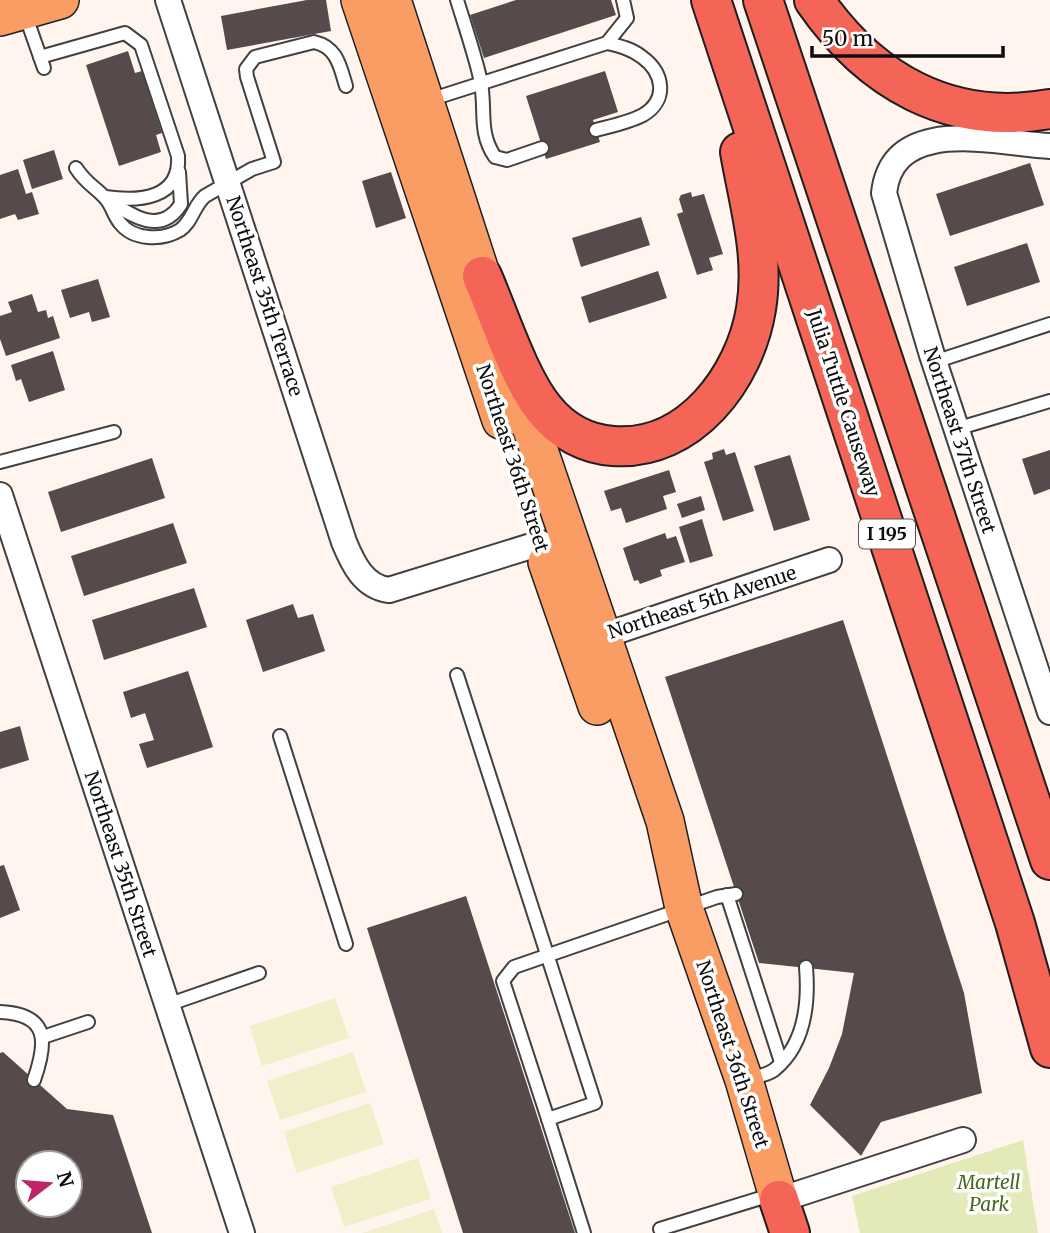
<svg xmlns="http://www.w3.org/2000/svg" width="1050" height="1233" font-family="Merriweather,serif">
<rect width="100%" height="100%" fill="#fff5ee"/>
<polygon fill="#e4e9b8" points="1023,1140 1038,1233 860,1233 852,1196"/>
<g fill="#f0efca">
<polygon points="335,998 349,1038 262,1066 250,1026"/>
<polygon points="353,1052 366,1092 280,1120 267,1081"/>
<polygon points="370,1103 384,1144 297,1173 284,1132"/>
<polygon points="418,1158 431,1199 344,1227 331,1187"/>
<polygon points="434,1209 442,1233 362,1233"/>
</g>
<g fill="#564a4a" fill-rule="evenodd">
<polygon points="307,0 326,0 331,31 227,50 221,16"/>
<polygon points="516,0 611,0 616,15 484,58 470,15"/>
<polygon points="128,51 135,73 142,71 162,133 156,135 161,152 119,166 86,65"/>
<polygon points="605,71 618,112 593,120 600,142 546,159 526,96"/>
<polygon points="54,150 63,179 32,189 23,160"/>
<polygon points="1030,163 1044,205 950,236 936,194"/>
<polygon points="18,169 26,194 32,192 39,214 18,220 15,214 0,219 0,175"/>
<polygon points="391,172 406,218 376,228 362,181"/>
<polygon points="691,192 692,197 704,194 723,254 709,258 713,270 697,275 677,214 683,212 679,199 681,195"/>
<polygon points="641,217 650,245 581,267 572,238"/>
<polygon points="1027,243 1040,282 967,306 954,267"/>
<polygon points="658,271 667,298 589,323 581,297"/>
<polygon points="98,279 110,317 92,322 89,312 70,318 61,290"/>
<polygon points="32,294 38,312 46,310 48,318 53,316 60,338 6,356 0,339 0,316 12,312 8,302"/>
<polygon points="53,351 65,390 29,402 21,379 16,381 11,365"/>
<polygon points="724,449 726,455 735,452 754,511 723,521 704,462 713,459 712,453"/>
<polygon points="1050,450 1050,489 1034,495 1022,459"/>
<polygon points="790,455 810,520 774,531 754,466"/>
<polygon points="152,458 165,498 61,532 48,492"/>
<polygon points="669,470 676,492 663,496 667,509 626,523 621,508 611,511 604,491"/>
<polygon points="701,496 705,510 682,518 677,504"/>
<polygon points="702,519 713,556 690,563 679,527"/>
<polygon points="173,523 187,563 84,596 71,556"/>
<polygon points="665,533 667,539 676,536 685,562 660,570 662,576 640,584 638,580 634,581 623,548"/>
<polygon points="194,588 207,627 104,660 92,620"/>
<polygon points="293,604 298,618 313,614 325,651 263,672 246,620"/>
<polygon points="843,620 964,993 982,1093 881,1122 861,1156 810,1105 829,1068 842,1034 854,973 759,963 665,677"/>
<polygon points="188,671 213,747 147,768 139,744 154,740 145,713 131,718 123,692"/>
<polygon points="20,726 29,760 0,769 0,732"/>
<polygon points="4,865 20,910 0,918 0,866"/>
<polygon points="466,896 575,1233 463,1233 367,928"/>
<path d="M3,1052L67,1109L113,1115L152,1233H0V1053ZM28,1163H70V1205H28Z"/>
</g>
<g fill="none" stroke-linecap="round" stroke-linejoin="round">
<defs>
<g id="service">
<path d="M457,0C465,26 474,52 480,78C487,106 477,131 495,157L507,160L542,148"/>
<polyline points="25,14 44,68"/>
<polyline points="607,43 627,18 623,0"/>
<path d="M40,57L125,33L141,45L178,156C181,199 139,202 105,197"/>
<path d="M426,101L607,43C620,46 632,49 642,57C664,73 668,100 643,115C630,122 611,126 596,130"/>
<path d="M76,168C87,185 96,187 106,199C112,206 114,216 120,223C133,240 162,241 180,230C192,222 194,205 205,196L252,169L274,162L247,77L246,69L255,57L314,42C337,47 340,66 346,86"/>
<path d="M108,200C132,216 161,236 181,204L179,172"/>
<polyline points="934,362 1050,324"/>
<polyline points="956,429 1050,401"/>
<polyline points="0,462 114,432"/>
<polyline points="457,675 595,1103 548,1119 584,1233"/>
<polyline points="280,736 346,944"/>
<polyline points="727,895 781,1062"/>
<polyline points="167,1005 259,973"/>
<path d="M0,1012C50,1014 47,1043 34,1080"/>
<polyline points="43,1037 88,1022"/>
<path d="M748,1079C756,1077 767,1075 774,1070C805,1045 809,1003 806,967"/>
<polyline points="548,1119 503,981 514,967 717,897 736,894"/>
<polyline points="660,1229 774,1194"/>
</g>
<g id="minor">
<path d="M168,0L344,542C353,564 364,587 389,590L541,543"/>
<path d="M1050,146C996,143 893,114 884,193L932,355L1050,712"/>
<polyline points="0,495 242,1233"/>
<polyline points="588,641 829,560"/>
<polyline points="779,1200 963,1140"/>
</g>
<g id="primary">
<polyline points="360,0 501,420"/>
<polyline points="392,0 491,305"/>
<polyline points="0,17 60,0"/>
<polyline points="512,371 665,821 684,908 744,1080 779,1200"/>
<polyline points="547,562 597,706"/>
</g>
<g id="motorway">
<polyline points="711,0 1015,923 1050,1048"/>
<polyline points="763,0 1050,860"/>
<path d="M814,0C870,81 949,127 1050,109"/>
<path d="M482,276C499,315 519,379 545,410C562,431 586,444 613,446C690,452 745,377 756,309C765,256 749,204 740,152"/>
<polyline points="779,1200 790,1233"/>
</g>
</defs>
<use href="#service" stroke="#414141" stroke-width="16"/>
<use href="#minor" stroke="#414141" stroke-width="28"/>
<use href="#primary" stroke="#1f1f1f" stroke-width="40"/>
<use href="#motorway" stroke="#1f1f1f" stroke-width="42"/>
<use href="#service" stroke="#fff" stroke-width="12"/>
<use href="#minor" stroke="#fff" stroke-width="24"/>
<use href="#primary" stroke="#f99d65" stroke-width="37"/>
<use href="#motorway" stroke="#f46457" stroke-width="38"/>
</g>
<g text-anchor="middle" stroke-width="7" stroke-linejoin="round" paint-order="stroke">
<rect fill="#fff" stroke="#565656" stroke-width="2" x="859" y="519.5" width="56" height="29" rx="5"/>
<g font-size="18" font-weight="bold" fill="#0e0e0e">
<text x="887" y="540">I 195</text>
</g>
<g font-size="19" fill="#0e0e0e" stroke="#fff">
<text transform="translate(265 296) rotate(72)" y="7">Northeast 35th Terrace</text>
<text transform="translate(844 403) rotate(72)" y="7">Julia Tuttle Causeway</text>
<text transform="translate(960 440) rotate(72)" y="7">Northeast 37th Street</text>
<text transform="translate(513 458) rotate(72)" y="7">Northeast 36th Street</text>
<text transform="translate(702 602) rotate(-18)" y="7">Northeast 5th Avenue</text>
<text transform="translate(121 864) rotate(72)" y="7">Northeast 35th Street</text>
<text transform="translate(733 1054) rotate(72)" y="7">Northeast 36th Street</text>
</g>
<g font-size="19" font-style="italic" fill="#48661e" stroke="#fff">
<text x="989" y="1189">Martell<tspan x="989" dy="22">Park</tspan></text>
</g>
</g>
<g transform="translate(49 1184) rotate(74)"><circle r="33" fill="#ffffff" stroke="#9f9f9f" stroke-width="2"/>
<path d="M0-5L12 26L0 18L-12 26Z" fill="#be2566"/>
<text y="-10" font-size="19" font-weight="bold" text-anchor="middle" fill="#0e0e0e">N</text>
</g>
<path d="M812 46v10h191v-10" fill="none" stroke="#0e0e0e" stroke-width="3.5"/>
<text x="822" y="46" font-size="21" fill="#0e0e0e" stroke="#ffffff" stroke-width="5" paint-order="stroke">50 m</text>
</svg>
